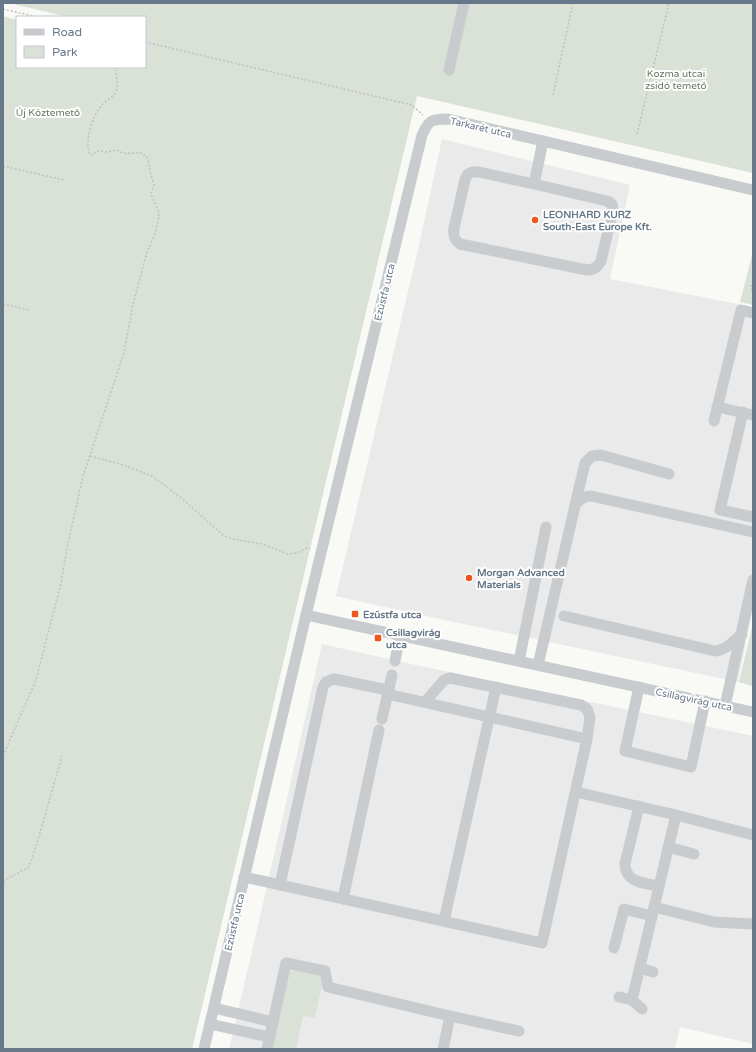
<svg xmlns="http://www.w3.org/2000/svg" width="756" height="1052" font-family="'Varela Round',sans-serif">
<rect width="100%" height="100%" fill="#f9f9f6"/>
<g fill="#e9eae9">
<polygon points="442,139 630,185 610,279 753,307 753,608 738,682 407,612 336,596 419,245"/>
<polygon points="322,644 411,664 753,736 753,1044 680,1027 675,1049 229,1049 257,930"/>
</g>
<g fill="#dae1d6">
<polygon points="9,3 753,3 753,173 417,96 192,1049 3,1049 3,16 17,20 17,67 145,67 145,17 68,17"/>
<polygon points="753,251 753,305 740,302"/>
<polygon points="753,623 753,686 739,682"/>
<polygon points="299,969 319,974 322,984 315,1018 303,1016 296,1049 269,1049 286,977 290,972"/>
</g>
<g fill="none" stroke-linecap="round" stroke-linejoin="round">
<g stroke="#bfc2c4" stroke-width="1.5" stroke-dasharray="2 2" stroke-linecap="butt">
<polyline points="3,9 37,17"/>
<polyline points="145,42 412,105 423,115"/>
<polyline points="553,95 573,3"/>
<polyline points="637,134 669,3"/>
<polyline points="3,166 64,180"/>
<polyline points="753,281 751,286 753,294"/>
<polyline points="3,304 29,310"/>
<polyline points="90,456 123,465 152,476 180,497 223,535 233,539 262,544 288,554 297,553 307,548 310,549"/>
<path d="M3,756L36,680L61,583L67,548L83,476L124,353L133,304L147,252L155,234L158,222L159,216L158,210L153,199L151,194L154,185L151,175L148,160L147,157L139,152C132,154 122,154 116,150L106,152L97,151L92,155H90C84,140 92,116 102,105C106,100 113,97 116,92C119,84 116,75 115,67"/>
<polyline points="3,881 29,867 37,843 62,756"/>
</g>
<g stroke="#c8cccf" stroke-width="11">
<polyline points="449,70 464,3"/>
<path d="M534,184L479,172C471,171 467,173 465,180L454,228C453,235 454,240 460,244L587,270C594,270 598,267 601,261L613,210C613,205 611,202 607,201L534,184L543,141"/>
<polyline points="717,407 753,415"/>
<polyline points="743,412 720,510 753,517"/>
<polyline points="714,421 741,310 753,313"/>
<polyline points="575,505 585,463 592,456 601,455 669,474"/>
<polyline points="306,615 753,712"/>
<path d="M564,616L715,651C726,650 734,641 742,634"/>
<polyline points="395,661 400,635"/>
<polyline points="519,661 546,527"/>
<path d="M538,665L575,506C579,499 583,497 591,496L753,532"/>
<polyline points="639,687 625,751 691,767 705,701"/>
<polyline points="425,702 444,680 450,678 581,705 587,709 590,717 587,739"/>
<polyline points="725,706 753,580"/>
<polyline points="382,719 392,675"/>
<polyline points="576,792 676,815 753,835"/>
<path d="M639,806L625,864C625,883 645,883 659,886"/>
<polyline points="668,847 694,854"/>
<polyline points="244,877 542,943 587,739 387,694"/>
<polyline points="280,885 323,687 326,682 334,679 388,690"/>
<polyline points="343,899 379,730"/>
<polyline points="654,907 714,922 753,924"/>
<polyline points="444,921 496,687"/>
<polyline points="614,948 624,909 652,916"/>
<polyline points="640,968 653,972"/>
<polyline points="619,997 632,1000"/>
<polyline points="214,1008 273,1022"/>
<polyline points="642,1009 632,1000 676,815"/>
<polyline points="450,1016 519,1031"/>
<polyline points="210,1024 269,1037"/>
<path d="M204,1049L306,615L422,135C429,120 431,119 448,119L753,190"/>
<polyline points="267,1049 286,963 325,971 328,987 450,1016 443,1049"/>
</g>
</g>
<g fill="#ee5620" stroke="#fff" stroke-width="1.5">
<circle cx="535" cy="220" r="4"/>
<circle cx="469" cy="578" r="4"/>
<rect x="351" y="610" width="8" height="8" rx="2"/>
<rect x="374" y="634" width="8" height="8" rx="2"/>
</g>
<g text-anchor="middle" stroke-width="4" stroke-linejoin="round" paint-order="stroke">
<g font-size="10" fill="#657a61" stroke="#fff">
<text x="676" y="77">Kozma utcai<tspan x="676" dy="12">zsidó temető</tspan></text>
<text x="48" y="116">Új Köztemető</text>
</g>
<g font-size="10" fill="#667889" stroke="#fff">
<text transform="translate(481 127) rotate(13)" y="4">Tarkarét utca</text>
<text transform="translate(384 292) rotate(-76)" y="4">Ezüstfa utca</text>
<text transform="translate(694 699) rotate(12)" y="4">Csillagvirág utca</text>
<text transform="translate(234 922) rotate(-77)" y="4">Ezüstfa utca</text>
</g>
<g font-size="10" font-weight="bold" fill="#667889" stroke="#fff" text-anchor="start">
<text x="543" y="218">LEONHARD KURZ<tspan x="543" dy="12">South-East Europe Kft.</tspan></text>
<text x="477" y="576">Morgan Advanced<tspan x="477" dy="12">Materials</tspan></text>
<text x="363" y="618">Ezüstfa utca</text>
<text x="386" y="636">Csillagvirág<tspan x="386" dy="12">utca</tspan></text>
</g>
</g>
<rect width="756" height="1052" fill="none" stroke="#667889" stroke-width="8"/>
<rect x="16" y="16" width="130" height="52" fill="#ffffff" stroke="#c2c9d0"/>
<rect x="24" y="29" width="20" height="6" fill="#c8cccf" stroke="#c2c9d0"/>
<text x="52" y="36" font-size="12" fill="#667889">Road</text>
<rect x="24" y="46" width="20" height="12" fill="#dae1d6" stroke="#c2c9d0"/>
<text x="52" y="56" font-size="12" fill="#667889">Park</text>
</svg>
